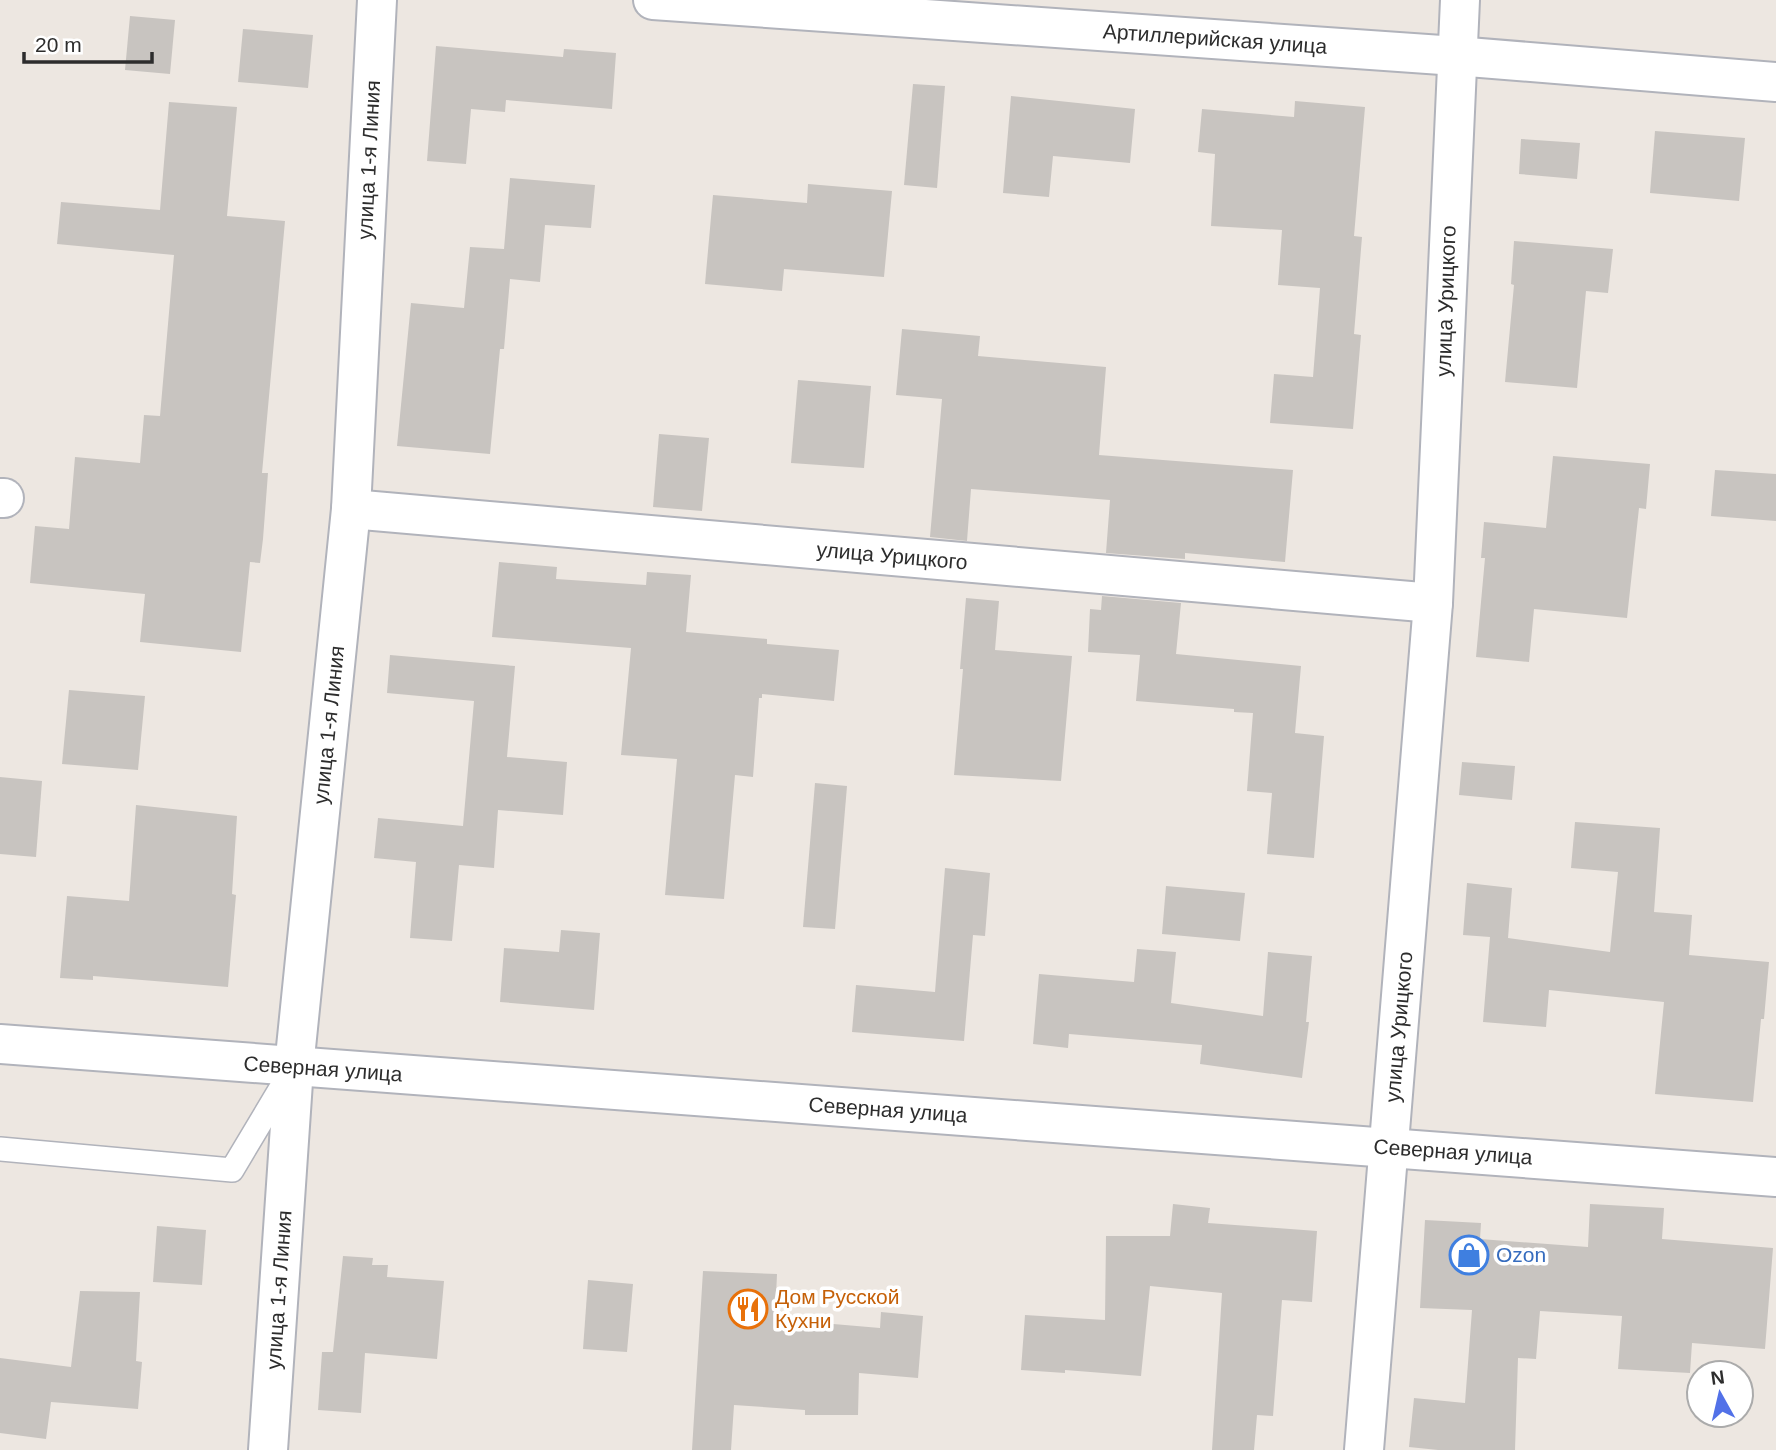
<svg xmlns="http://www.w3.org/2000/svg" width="1776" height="1450" font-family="Arial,sans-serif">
<rect width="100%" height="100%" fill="#ede7e1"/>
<g fill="#c8c4c0">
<polygon points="130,16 175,20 170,74 125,70"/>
<polygon points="243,29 313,35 308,88 238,82"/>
<polygon points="436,46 563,57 564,49 616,53 612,109 506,100 505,112 471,109 466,164 427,161"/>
<polygon points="913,84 945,86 937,188 904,185"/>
<polygon points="1011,96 1135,109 1130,163 1053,156 1049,197 1003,193"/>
<polygon points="1295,101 1365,107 1354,236 1362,237 1354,334 1361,335 1353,429 1270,423 1274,374 1313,377 1320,288 1278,285 1282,230 1211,226 1215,154 1198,152 1202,109 1294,117"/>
<polygon points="169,102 237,107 227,216 285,221 262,473 268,473 263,539 260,563 250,562 241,652 140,642 145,594 30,583 35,526 69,529 75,457 140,463 144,415 160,416 174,255 57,244 61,202 160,210"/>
<polygon points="1655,131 1745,138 1739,201 1650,193"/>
<polygon points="1521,139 1580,143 1577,179 1519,174"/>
<polygon points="510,178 595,185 591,228 545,225 540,282 510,279 504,349 500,349 490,454 397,446 411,303 464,308 470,247 504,249"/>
<polygon points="808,184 892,191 884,277 784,269 782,291 705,284 713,195 807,203"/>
<polygon points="1514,241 1613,249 1608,293 1586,291 1577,388 1505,382 1514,285 1511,284"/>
<polygon points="902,329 980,336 978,356 1106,367 1099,455 1293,470 1285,562 1185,553 1185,559 1106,553 1110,500 971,489 967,541 930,537 942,399 896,395"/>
<polygon points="798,380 871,386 864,468 791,463"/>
<polygon points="659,434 709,438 702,511 653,507"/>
<polygon points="1553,456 1650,464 1646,509 1639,508 1627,618 1534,609 1529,662 1476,657 1485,558 1481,558 1484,522 1546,528"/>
<polygon points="1715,470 1776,474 1776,521 1711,516"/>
<polygon points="499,562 557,567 556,579 646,585 647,572 691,575 686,632 767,639 767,644 839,650 834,701 762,694 762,698 759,698 753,777 735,775 724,899 665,895 677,759 621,755 631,648 492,637"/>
<polygon points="1102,596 1181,603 1176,654 1301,666 1295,733 1324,736 1314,858 1267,854 1272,793 1247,791 1253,713 1234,712 1234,709 1136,701 1140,655 1088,652 1090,609 1101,610"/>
<polygon points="966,598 999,601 995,650 1072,656 1061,781 954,775 963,669 960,669"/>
<polygon points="390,655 515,666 507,757 567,762 563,815 498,810 494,868 459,865 452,941 410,938 416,862 374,858 378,818 463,826 474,701 387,693"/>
<polygon points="69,690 145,696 138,770 62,764"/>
<polygon points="1462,762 1515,766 1512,800 1459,795"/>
<polygon points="0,777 42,781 36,857 0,854"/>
<polygon points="815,783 847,786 835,929 803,927"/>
<polygon points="136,805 237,816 232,894 236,895 228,987 93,976 93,980 60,978 67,896 129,901"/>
<polygon points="1575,822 1660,828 1654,912 1692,915 1689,955 1769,962 1764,1019 1761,1019 1753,1102 1655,1094 1664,1002 1549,990 1546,1027 1483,1022 1490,937 1463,935 1467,883 1512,888 1508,938 1610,952 1618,872 1571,868"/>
<polygon points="945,868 990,873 985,936 973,935 964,1041 852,1032 856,985 935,992"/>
<polygon points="1166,886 1245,893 1240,941 1162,934"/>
<polygon points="561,930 600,933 594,1010 500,1002 504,948 559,952"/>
<polygon points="1137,949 1176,952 1171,1003 1263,1016 1268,952 1312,956 1306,1022 1309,1022 1302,1078 1200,1064 1202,1045 1069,1034 1068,1048 1033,1044 1039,974 1134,982"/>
<polygon points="1173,1204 1210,1208 1208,1223 1317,1231 1312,1302 1282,1300 1273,1416 1257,1415 1254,1450 1212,1450 1222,1293 1150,1286 1141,1376 1065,1370 1065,1373 1021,1370 1025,1315 1105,1320 1106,1236 1170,1236"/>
<polygon points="1590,1204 1664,1208 1662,1239 1773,1248 1765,1349 1692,1343 1690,1373 1618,1369 1622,1316 1540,1311 1536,1359 1518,1358 1515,1450 1438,1450 1409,1447 1414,1398 1465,1403 1472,1310 1420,1308 1425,1220 1481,1223 1480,1239 1588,1247"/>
<polygon points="157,1226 206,1230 202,1285 153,1282"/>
<polygon points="343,1256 373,1258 372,1265 388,1265 387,1277 444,1281 437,1359 365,1353 361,1413 318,1410 322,1352 333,1352"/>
<polygon points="703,1271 777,1274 775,1319 880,1328 881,1312 923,1316 918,1378 859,1373 858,1415 805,1415 805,1410 734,1405 731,1450 692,1450"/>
<polygon points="588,1280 633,1284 627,1352 583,1349"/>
<polygon points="80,1291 140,1292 136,1361 142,1362 138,1409 51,1402 46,1439 0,1433 0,1358 71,1367"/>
</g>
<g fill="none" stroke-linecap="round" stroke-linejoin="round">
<defs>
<polyline id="service" points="0,1149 232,1170 287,1078"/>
<g id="minor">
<polyline points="653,0 1456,56 1776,82"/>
<polyline points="0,498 4,498"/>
<polyline points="351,509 1433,603"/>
<polyline points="268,1450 294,1067 351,509 377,0"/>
<polyline points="1364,1450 1433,603 1460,0"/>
</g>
<polyline id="secondary" points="0,1044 1776,1177"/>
</defs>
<use href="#service" stroke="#b1b3bb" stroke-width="26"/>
<use href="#minor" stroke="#b1b3bb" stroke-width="42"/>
<use href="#secondary" stroke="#b1b3bb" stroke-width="42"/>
<use href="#service" stroke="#fff" stroke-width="23"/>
<use href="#minor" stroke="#fff" stroke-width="38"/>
<use href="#secondary" stroke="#fff" stroke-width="38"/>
</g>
<defs>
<symbol id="shop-ring" viewBox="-11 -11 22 22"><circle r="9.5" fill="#fff" stroke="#3f7fe0" stroke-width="1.5"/><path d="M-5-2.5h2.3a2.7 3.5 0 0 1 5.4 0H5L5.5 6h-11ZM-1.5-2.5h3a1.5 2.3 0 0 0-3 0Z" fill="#3f7fe0"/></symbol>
<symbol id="restaurant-ring" viewBox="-11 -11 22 22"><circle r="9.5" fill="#fff" stroke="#e8710a" stroke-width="1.5"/><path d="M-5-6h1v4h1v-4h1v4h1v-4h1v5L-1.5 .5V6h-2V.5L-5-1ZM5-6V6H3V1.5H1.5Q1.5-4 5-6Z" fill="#e8710a"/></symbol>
</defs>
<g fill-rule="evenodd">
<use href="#shop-ring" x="1447" y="1233" width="44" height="44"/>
<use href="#restaurant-ring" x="726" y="1287" width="44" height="44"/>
</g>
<g text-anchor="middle" stroke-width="7" stroke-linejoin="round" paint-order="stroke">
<g font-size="21" fill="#2d2d2d" stroke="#fff">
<text transform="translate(1215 39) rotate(4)" y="7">Артиллерийская улица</text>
<text transform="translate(369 160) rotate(-87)" y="7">улица 1-я Линия</text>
<text transform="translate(1446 301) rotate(-88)" y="7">улица Урицкого</text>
<text transform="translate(892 556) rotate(5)" y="7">улица Урицкого</text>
<text transform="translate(329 725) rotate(-84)" y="7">улица 1-я Линия</text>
<text transform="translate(1399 1027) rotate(-85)" y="7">улица Урицкого</text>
<text transform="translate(323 1069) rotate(4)" y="7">Северная улица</text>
<text transform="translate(888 1110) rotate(4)" y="7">Северная улица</text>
<text transform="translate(1453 1152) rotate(4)" y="7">Северная улица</text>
<text transform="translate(279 1290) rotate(-86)" y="7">улица 1-я Линия</text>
</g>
<g font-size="21" fill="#366cbe" stroke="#fff" text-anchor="start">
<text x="1496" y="1262">Ozon</text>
</g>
<g font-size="21" fill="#c56008" stroke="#fff" text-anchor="start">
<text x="775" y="1304">Дом Русской<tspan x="775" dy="24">Кухни</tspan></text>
</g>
</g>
<g transform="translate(1720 1394) rotate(352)"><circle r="33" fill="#ffffff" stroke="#ababab" stroke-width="2"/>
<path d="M0-5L12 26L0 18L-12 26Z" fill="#5271e8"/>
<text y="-10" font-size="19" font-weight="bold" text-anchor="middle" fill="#2d2d2d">N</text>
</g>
<path d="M24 52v10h128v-10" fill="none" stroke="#2d2d2d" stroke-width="3.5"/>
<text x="35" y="52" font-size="21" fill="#2d2d2d" stroke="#ffffff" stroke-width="5" paint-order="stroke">20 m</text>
</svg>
